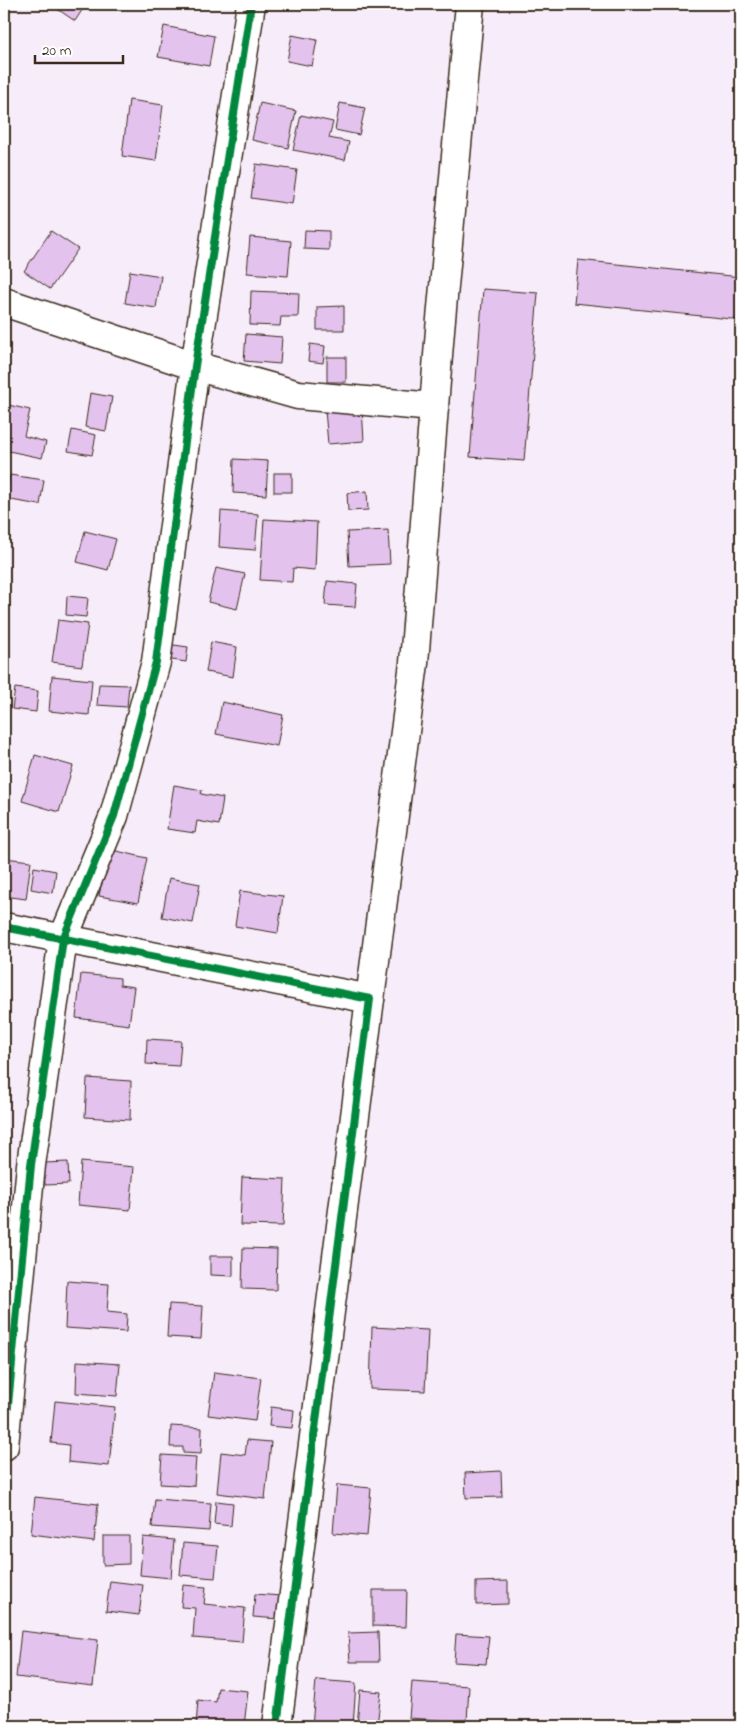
<svg xmlns="http://www.w3.org/2000/svg" width="745" height="1730" font-family="'Indie Flower',sans-serif">
<rect width="100%" height="100%" fill="#f7edfa"/>
<filter id="ink" filterUnits="userSpaceOnUse"><feTurbulence type="fractalNoise" baseFrequency=".02" numOctaves="2"/><feDisplacementMap in="SourceGraphic" scale="10" xChannelSelector="R" yChannelSelector="G"/><feConvolveMatrix kernelMatrix="1 2 1 2 8 2 1 2 1" color-interpolation-filters="sRGB"/></filter>
<g filter="url(#ink)">
<g fill="#e4c2ee" stroke="#3b2a1e">
<polygon points="50,4 86,4 75,21"/>
<polygon points="164,26 214,36 209,66 158,57"/>
<polygon points="292,35 317,40 312,66 287,61"/>
<polygon points="129,100 163,105 156,161 122,156"/>
<polygon points="260,103 296,111 288,148 252,140"/>
<polygon points="340,103 365,108 359,135 335,130"/>
<polygon points="301,115 333,122 329,138 349,142 345,160 293,150"/>
<polygon points="256,164 297,170 292,204 251,198"/>
<polygon points="305,230 329,231 329,250 304,249"/>
<polygon points="51,231 78,249 50,289 24,271"/>
<polygon points="250,237 291,241 288,276 247,273"/>
<polygon points="578,260 741,277 741,320 574,303"/>
<polygon points="130,271 161,276 156,308 125,303"/>
<polygon points="483,289 538,293 524,461 470,457"/>
<polygon points="251,291 299,293 298,317 281,317 280,326 250,325"/>
<polygon points="344,306 344,330 317,330 317,307"/>
<polygon points="246,334 282,337 280,364 244,361"/>
<polygon points="310,344 325,346 323,363 308,361"/>
<rect x="327" y="357" width="19" height="25"/>
<polygon points="90,393 112,397 106,431 85,427"/>
<polygon points="4,404 30,410 24,436 46,442 42,458 4,450"/>
<polygon points="362,408 364,441 328,444 325,410"/>
<polygon points="72,430 96,435 92,455 68,451"/>
<polygon points="234,459 268,461 266,495 233,493"/>
<rect x="274" y="473" width="18" height="19"/>
<polygon points="10,475 44,480 40,505 5,499"/>
<polygon points="367,491 368,510 348,511 347,493"/>
<polygon points="221,511 258,514 255,550 219,547"/>
<polygon points="264,519 317,522 315,570 293,568 292,582 260,580"/>
<polygon points="388,530 390,564 349,566 347,532"/>
<polygon points="85,531 116,539 108,570 77,562"/>
<polygon points="216,568 245,574 237,609 208,602"/>
<polygon points="327,581 357,584 355,607 325,605"/>
<polygon points="67,596 88,598 86,617 66,615"/>
<polygon points="58,620 88,624 82,666 52,662"/>
<polygon points="211,642 237,647 233,677 206,672"/>
<polygon points="167,644 188,647 186,662 165,659"/>
<polygon points="52,676 92,680 89,715 49,711"/>
<polygon points="99,684 129,685 127,707 97,705"/>
<polygon points="15,688 38,691 36,712 12,709"/>
<polygon points="222,702 283,715 277,746 216,734"/>
<polygon points="35,755 73,766 59,812 22,801"/>
<polygon points="174,785 202,790 201,794 223,798 219,825 197,821 195,833 167,829"/>
<polygon points="108,849 147,858 138,903 99,896"/>
<polygon points="4,858 31,861 26,899 4,896"/>
<polygon points="34,867 56,871 53,893 31,889"/>
<polygon points="169,878 200,884 193,923 162,917"/>
<polygon points="240,891 283,896 278,933 235,926"/>
<polygon points="81,974 120,978 120,985 134,987 129,1025 76,1018"/>
<polygon points="147,1039 181,1041 179,1066 146,1064"/>
<polygon points="87,1078 131,1081 130,1120 85,1117"/>
<polygon points="68,1162 69,1184 45,1185 44,1163"/>
<polygon points="81,1162 134,1167 130,1210 78,1205"/>
<polygon points="242,1177 285,1179 283,1226 240,1225"/>
<polygon points="243,1248 277,1249 276,1290 242,1289"/>
<polygon points="210,1256 233,1256 233,1276 210,1275"/>
<polygon points="67,1281 109,1284 107,1312 127,1314 126,1332 65,1328"/>
<polygon points="169,1304 203,1306 201,1339 167,1337"/>
<polygon points="372,1327 428,1330 425,1391 370,1389"/>
<polygon points="77,1361 120,1364 117,1396 76,1393"/>
<polygon points="214,1372 261,1378 255,1421 208,1415"/>
<polygon points="55,1401 115,1407 109,1466 68,1462 69,1445 51,1443"/>
<polygon points="271,1407 294,1410 292,1428 269,1426"/>
<polygon points="171,1426 202,1428 201,1454 183,1453 183,1447 170,1447"/>
<polygon points="247,1440 271,1442 265,1499 217,1493 221,1452 245,1455"/>
<polygon points="162,1455 196,1457 194,1486 160,1484"/>
<polygon points="501,1471 502,1497 466,1498 465,1473"/>
<polygon points="337,1485 371,1488 367,1536 333,1533"/>
<polygon points="35,1497 98,1504 94,1542 31,1534"/>
<polygon points="155,1499 211,1503 209,1531 152,1527"/>
<polygon points="216,1501 233,1503 231,1526 214,1524"/>
<polygon points="103,1536 129,1536 129,1564 103,1565"/>
<polygon points="143,1537 174,1540 171,1578 140,1575"/>
<polygon points="183,1543 218,1546 215,1578 180,1575"/>
<polygon points="110,1581 143,1585 139,1615 106,1611"/>
<polygon points="508,1581 508,1604 476,1605 476,1582"/>
<polygon points="183,1585 206,1587 204,1604 245,1608 242,1642 193,1638 195,1608 181,1607"/>
<polygon points="373,1590 407,1590 406,1627 373,1626"/>
<polygon points="255,1594 281,1596 279,1619 253,1617"/>
<polygon points="21,1631 98,1640 93,1686 16,1677"/>
<polygon points="378,1632 379,1662 350,1662 348,1633"/>
<polygon points="456,1634 489,1636 486,1664 454,1662"/>
<polygon points="316,1680 356,1683 353,1726 312,1726"/>
<polygon points="412,1682 469,1686 467,1722 409,1718"/>
<polygon points="218,1688 248,1691 244,1726 196,1726 198,1700 216,1702"/>
<polygon points="360,1690 381,1692 377,1726 357,1726"/>
</g>
<g fill="none" stroke-linecap="round" stroke-linejoin="round">
<defs>
<g id="minor">
<polyline points="4,302 195,366 298,395 434,407"/>
<polyline points="4,927 370,999 277,1726"/>
<polyline points="370,999 414,663 440,330 470,4"/>
<polyline points="4,1446 31,1165 63,939 114,816 156,662 195,366 251,4"/>
</g>
</defs>
<use href="#minor" stroke="#3b2a1e" stroke-width="31"/>
<use href="#minor" stroke="#fff" stroke-width="28"/>
<defs>
<g id="cycleway">
<polyline points="4,927 370,999 277,1726"/>
<polyline points="4,1446 31,1165 63,939 114,816 156,662 195,366 251,4"/>
</g>
</defs>
<use href="#cycleway" stroke="#fff" stroke-width="11"/>
<use href="#cycleway" stroke="#00873e" stroke-width="8"/>
</g>
</g>
<rect width="745" height="1730" fill="none" stroke="#fff" stroke-width="20"/>
<rect x="10" y="10" width="725" height="1710" fill="none" stroke="#3b2a1e" stroke-width="2" filter="url(#ink)"/>
<path d="M35 55v8h88v-8" fill="none" stroke="#3b2a1e" stroke-width="2.5"/>
<text x="42" y="55" font-size="15" fill="#3b2a1e" stroke="#ffffff" stroke-width="4" paint-order="stroke">20 m</text>
</svg>
